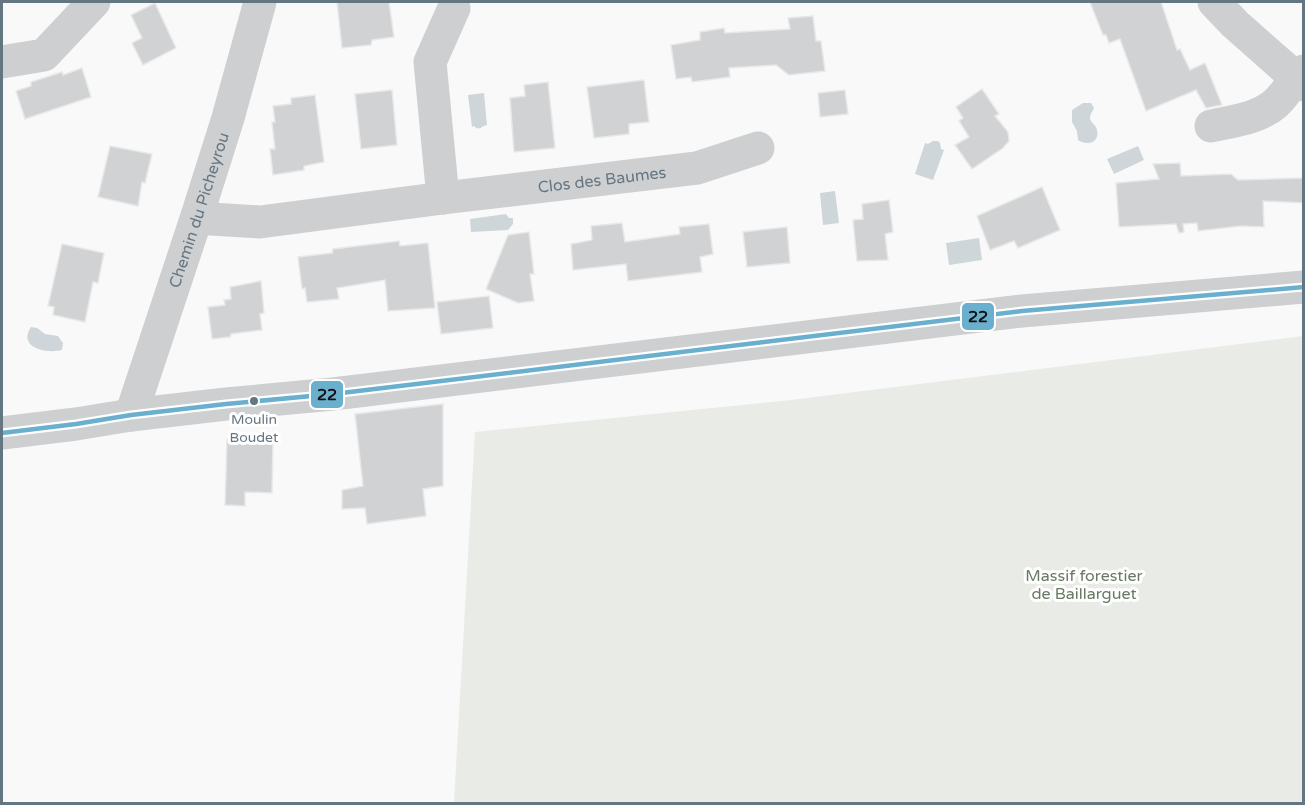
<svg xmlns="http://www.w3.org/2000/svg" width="1305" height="805" font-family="'Varela Round',sans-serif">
<rect width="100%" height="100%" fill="#f9f9f9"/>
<polygon fill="#e8ebe6" points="1303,336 1303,803 454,803 475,432 791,400"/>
<g fill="#ced6d9">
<path d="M484,93L487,125C482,125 480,132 474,126L472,127L468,95Z"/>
<path d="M1083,103H1091L1094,108C1093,111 1090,114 1090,118C1090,122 1096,125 1097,130C1100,143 1087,146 1078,140L1077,131L1072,122V110Z"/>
<polygon points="933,141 938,141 940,143 941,149 944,150 933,180 915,174 925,143 928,144"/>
<polygon points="1138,146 1144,160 1114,174 1107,159"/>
<polygon points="835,191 839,223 823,225 820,193"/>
<polygon points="506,214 509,218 513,218 513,224 508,230 471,232 470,219"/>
<polygon points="979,238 982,260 949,265 946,243"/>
<path d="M31,327L37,328L45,334L58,336L63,343L62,350C47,354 17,348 31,327Z"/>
</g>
<g fill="#d0d2d3" stroke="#e8e8e8" stroke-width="1.5">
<polygon points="337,2 389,2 394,37 372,40 371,45 342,48"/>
<polygon points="1090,2 1161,2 1177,50 1180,49 1190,70 1205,63 1222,105 1206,108 1196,90 1146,111 1120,39 1109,43 1106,35 1103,35"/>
<polygon points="155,3 176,48 143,65 132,43 142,38 131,15"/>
<polygon points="813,16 816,41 821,41 825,71 789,75 776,65 729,68 730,77 692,82 691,77 676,79 671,45 700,40 700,32 724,28 725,33 790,29 788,18"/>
<polygon points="82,68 91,97 25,119 16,91 31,86 31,82 62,72 63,75"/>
<polygon points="644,80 649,122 629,124 629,134 594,138 587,87"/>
<polygon points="548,82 555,148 514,152 510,98 525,96 524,85"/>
<polygon points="982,89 999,114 995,116 1008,132 1009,141 1003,148 972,169 955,145 969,137 959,121 963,118 956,107"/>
<polygon points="392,90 397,145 361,149 355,94"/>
<polygon points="845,90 848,114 820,117 818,93"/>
<polygon points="315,95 324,162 304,166 304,170 273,175 270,149 275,149 272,122 275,122 273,106 291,104 291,98"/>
<polygon points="110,146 152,154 145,183 142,182 138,206 98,197"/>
<polygon points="1180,163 1181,176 1231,174 1238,180 1304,178 1304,203 1263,201 1264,227 1241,226 1198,231 1197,223 1183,224 1184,232 1179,233 1176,224 1119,227 1116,183 1159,179 1153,164"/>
<polygon points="1042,187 1060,230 1018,248 1014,241 990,250 977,216"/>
<polygon points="889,200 893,232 885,234 888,260 857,261 853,220 863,219 862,204"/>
<polygon points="622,223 625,242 680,234 679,227 709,224 713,254 700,257 702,272 628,281 626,264 573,270 571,244 592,240 591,226"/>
<polygon points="787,227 790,263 747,267 743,232"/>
<polygon points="529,232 534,274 530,274 534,301 518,303 486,289 508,235"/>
<polygon points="399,241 400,246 428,243 435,308 388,311 385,280 337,288 339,299 307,302 305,288 302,289 298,257 332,253 333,249"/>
<polygon points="62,244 104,253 98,283 93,282 85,322 53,315 54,307 48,306"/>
<polygon points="261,281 264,313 260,314 262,330 231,334 230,337 212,339 208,307 225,305 224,300 231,299 230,287"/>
<polygon points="489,296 493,328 441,334 437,302"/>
<polygon points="443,404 443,486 423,489 426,516 367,524 365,508 342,509 342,490 363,486 355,414"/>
<polygon points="227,440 273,440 272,493 245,492 245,506 225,505"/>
</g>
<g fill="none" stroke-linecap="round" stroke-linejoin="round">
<g stroke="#cecfd0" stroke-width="33">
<polyline points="1214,2 1235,24 1304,85"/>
<polyline points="2,62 44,55 94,2"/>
<path d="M1211,126C1233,121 1257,119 1275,104C1286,95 1292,80 1304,71"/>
<polyline points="443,198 430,62 454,8"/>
<path id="s1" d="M197,216L211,219L260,222L443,198L697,168L758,148"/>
<path id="s2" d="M131,415L197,216L228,118L260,2"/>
<polyline points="2,433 76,424 131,415 226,404 333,394 1022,311 1304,287"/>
</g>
<defs>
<polyline id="bus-1" points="2,433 76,424 131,415 226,404 333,394 1022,311 1304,287"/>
</defs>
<use href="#bus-1" stroke="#fff" stroke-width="9"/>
<use href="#bus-1" stroke="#6ab0ce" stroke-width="4.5"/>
</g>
<circle fill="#657683" stroke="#fff" stroke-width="2" cx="254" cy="401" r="5"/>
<g text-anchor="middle" stroke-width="6" stroke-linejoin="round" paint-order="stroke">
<g font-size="14" fill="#657683" stroke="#fff">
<text x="254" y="424">Moulin<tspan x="254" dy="18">Boudet</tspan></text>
</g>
<g font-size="16" fill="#657683" stroke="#fff">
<text dy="6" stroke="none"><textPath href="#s1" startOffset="408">Clos des Baumes</textPath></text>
<text dy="6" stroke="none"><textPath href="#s2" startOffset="216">Chemin du Picheyrou</textPath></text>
</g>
<g font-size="16" fill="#687a64" stroke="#fff">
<text x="1084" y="581">Massif forestier<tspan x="1084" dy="18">de Baillarguet</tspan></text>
</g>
</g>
<g stroke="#fff" stroke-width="2">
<rect x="961" y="302" width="34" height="29" rx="6" fill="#6ab0ce"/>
<rect x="310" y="380" width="34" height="29" rx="6" fill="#6ab0ce"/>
</g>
<g font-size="16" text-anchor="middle" font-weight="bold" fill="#111">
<text x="978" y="322">22</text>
<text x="327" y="400">22</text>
</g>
<rect width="1305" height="805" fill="none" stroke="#657683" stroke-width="6"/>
</svg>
